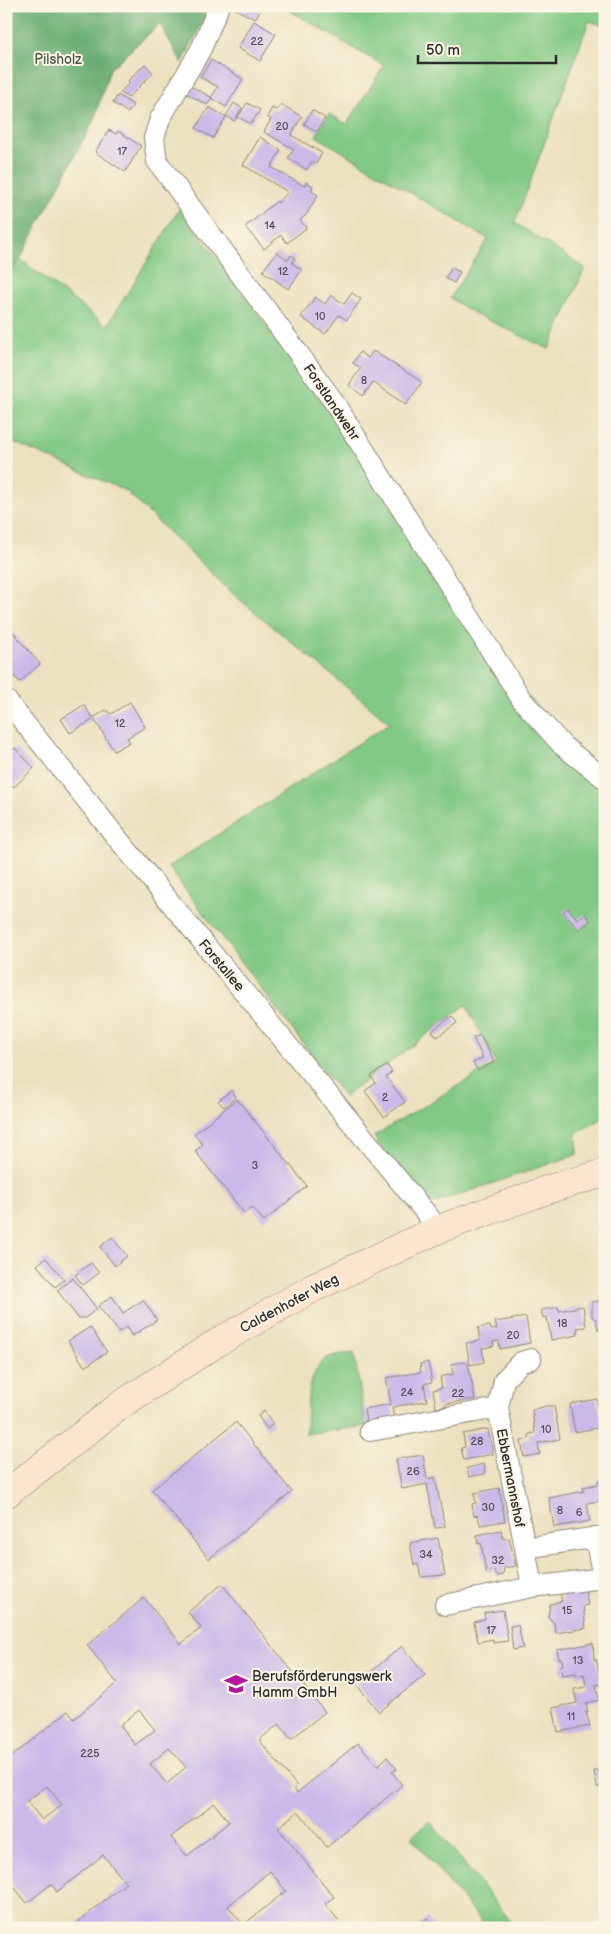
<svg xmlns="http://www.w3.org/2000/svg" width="611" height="1934" font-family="'Balsamiq Sans',sans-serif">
<rect width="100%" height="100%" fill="#fcf5e5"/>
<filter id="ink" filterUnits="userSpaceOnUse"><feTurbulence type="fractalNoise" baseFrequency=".02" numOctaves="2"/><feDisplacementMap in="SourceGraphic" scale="10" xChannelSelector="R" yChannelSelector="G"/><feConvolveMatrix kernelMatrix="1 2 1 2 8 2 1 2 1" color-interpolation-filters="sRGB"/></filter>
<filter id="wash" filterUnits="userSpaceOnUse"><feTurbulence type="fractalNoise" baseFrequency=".0096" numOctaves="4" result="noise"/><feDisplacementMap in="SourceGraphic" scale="20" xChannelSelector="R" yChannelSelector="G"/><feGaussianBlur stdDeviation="1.12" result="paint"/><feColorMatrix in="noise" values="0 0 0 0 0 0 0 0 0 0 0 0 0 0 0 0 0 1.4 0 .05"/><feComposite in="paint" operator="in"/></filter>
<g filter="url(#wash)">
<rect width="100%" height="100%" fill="#ece1bf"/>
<g fill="#82c985" stroke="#567a58">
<polygon points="282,6 605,6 605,26 589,21 515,223 585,268 549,349 471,312 450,298 488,239 316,136 329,114 347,124 384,66"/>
<polygon points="180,208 358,451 461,621 605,783 605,1117 576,1133 578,1154 412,1211 374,1136 496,1063 466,1005 344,1097 168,867 390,723 233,594 126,491 6,439 6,278 20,259 107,326"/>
<path d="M354,1353L366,1426L306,1434C306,1414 307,1369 327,1358C334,1354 346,1354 354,1353Z"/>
<polygon points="430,1821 516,1928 487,1928 411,1837"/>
</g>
<polygon fill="#69ad72" stroke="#4a6c4e" points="6,6 211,6 182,63 160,24 110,69 94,120 20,259 6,278"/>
<g id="blocks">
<g fill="#cab9e9" fill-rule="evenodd">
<polygon points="236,6 263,6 255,19 235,9"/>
<polygon points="254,21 276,34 260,61 238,48"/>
<polygon points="211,60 243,79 226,107 211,98 218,87 200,77"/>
<polygon points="145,64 153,73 128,98 120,92 130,83 128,81"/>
<polygon points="191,86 212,98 207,105 186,93"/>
<polygon points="118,95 133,105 128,113 113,103"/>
<polygon points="234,103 242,108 234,121 226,116"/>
<polygon points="247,103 260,110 251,124 238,117"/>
<polygon points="281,104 302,117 291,135 322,153 316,164 312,162 307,170 288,158 294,149 264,132 271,119 267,117 272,108 277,110"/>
<polygon points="209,107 226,117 213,138 196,128"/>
<polygon points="312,110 325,118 317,132 304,124"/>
<polygon points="109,130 116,134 118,131 141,146 125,172 95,152"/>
<polygon points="260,137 281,150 271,167 304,186 306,182 313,186 311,191 318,195 306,215 300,220 306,228 287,243 281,235 264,249 245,227 277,201 278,203 288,192 243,165"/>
<polygon points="277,252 288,260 291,255 295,258 292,263 302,270 288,289 263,271"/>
<polygon points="452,268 460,272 454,283 445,278"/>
<polygon points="352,293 361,299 347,320 339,315 325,334 301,317 315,297 325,304 331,295 344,304"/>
<polygon points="373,351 422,382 406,405 373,382 363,396 349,385 361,368 353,363 360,352 368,358"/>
<polygon points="6,624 40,664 20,682 6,669"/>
<polygon points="130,702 145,727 127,738 130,742 114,751 94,719 70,733 61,719 84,705 92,717 95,717 106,710 111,714"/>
<polygon points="6,747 11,752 15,748 34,768 14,787 9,782 6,785"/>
<polygon points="568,908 577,919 585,914 590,921 579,930 563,912"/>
<polygon points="452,1016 457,1023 437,1037 432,1031"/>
<polygon points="480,1035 494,1062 478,1071 473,1063 483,1058 473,1038"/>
<polygon points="387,1065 392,1072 386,1077 405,1102 384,1117 365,1091 376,1083 371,1076"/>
<polygon points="232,1090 236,1097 224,1107 218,1101"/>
<polygon points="237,1099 307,1186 264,1221 252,1207 244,1213 195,1151 203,1145 194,1134"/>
<polygon points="112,1237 127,1256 115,1266 100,1247"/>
<polygon points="46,1258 64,1280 55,1287 37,1265"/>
<polygon points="91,1263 99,1273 83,1285 75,1275"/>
<polygon points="73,1278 97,1309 85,1318 78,1318 57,1290"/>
<polygon points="112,1296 123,1313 143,1300 157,1320 132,1336 126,1327 119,1332 98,1306"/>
<polygon points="605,1300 605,1329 598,1330 596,1319 592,1317 592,1302"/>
<polygon points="583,1306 586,1327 577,1328 578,1335 551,1340 547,1317 543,1318 541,1310 558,1307 559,1311"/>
<polygon points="526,1317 530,1343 500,1349 499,1341 493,1342 494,1346 482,1348 484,1362 470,1365 466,1343 480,1341 478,1328 490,1326 491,1330 497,1329 495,1322"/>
<polygon points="90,1327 107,1352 85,1367 68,1341"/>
<polygon points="428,1362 432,1382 424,1384 427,1401 392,1407 394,1421 367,1426 364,1409 391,1404 386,1378 421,1372 420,1364"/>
<polygon points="464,1362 468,1364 475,1399 445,1404 445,1406 436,1408 433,1390 442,1388 440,1377 453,1374 451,1364"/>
<polygon points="597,1399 600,1415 605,1414 605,1431 602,1427 575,1432 570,1404"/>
<polygon points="546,1406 554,1406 560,1439 538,1443 540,1454 524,1457 521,1441 529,1439 529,1434 535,1433 532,1410"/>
<polygon points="264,1411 273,1424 267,1429 258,1416"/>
<polygon points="236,1422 292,1492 209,1559 152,1490"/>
<polygon points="488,1429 493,1454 464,1460 461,1448 465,1447 463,1434"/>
<polygon points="423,1455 427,1479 435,1477 445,1527 435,1528 427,1484 402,1489 396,1459"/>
<polygon points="484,1464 485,1474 469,1477 467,1468"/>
<polygon points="605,1479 605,1500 587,1503 590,1521 554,1527 549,1498 584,1491 583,1487 598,1484 598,1480"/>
<polygon points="499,1488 505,1521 480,1525 478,1515 474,1516 472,1504 476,1503 474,1493"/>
<polygon points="501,1530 503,1539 509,1538 516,1566 504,1568 503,1575 497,1576 494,1570 486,1572 481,1543 478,1544 477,1535"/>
<polygon points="438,1538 445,1575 421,1577 418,1564 414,1565 410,1543"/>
<path d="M222,1584L325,1712L291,1739L279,1724L259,1740L297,1786L294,1789L297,1793L358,1743L378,1766L387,1757L397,1769L392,1772L402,1785L327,1847L298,1811L278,1828L334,1897L325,1904L345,1928H71L126,1883L103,1855L57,1892L51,1884L27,1903L6,1877V1761L68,1711L74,1719L117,1683L87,1645L144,1598L181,1644L201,1628L188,1612ZM139,1710L155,1730L135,1745L120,1725ZM169,1748L186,1767L167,1784L150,1764ZM47,1786L62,1805L42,1820L27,1801ZM214,1803L229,1822L187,1856L171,1837ZM270,1871L286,1891L243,1925L228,1906Z"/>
<polygon points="585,1589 588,1605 583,1606 586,1628 556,1633 554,1623 548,1617 550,1604 562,1601 560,1593"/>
<polygon points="503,1610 508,1641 493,1643 493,1639 478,1642 474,1622 485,1619 484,1613"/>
<polygon points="518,1625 523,1648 513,1650 510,1626"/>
<polygon points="593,1643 594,1660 596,1659 602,1684 596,1685 599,1700 586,1703 588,1712 586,1712 590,1726 558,1732 553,1708 577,1703 574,1689 586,1687 584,1674 577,1676 576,1673 562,1675 560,1666 563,1665 562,1659 559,1659 557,1650"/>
<polygon points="402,1646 425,1675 379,1712 356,1684"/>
<polygon points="605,1769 605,1786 597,1787 594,1771"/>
<polygon points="427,1918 435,1928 415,1928"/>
</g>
</g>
</g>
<g filter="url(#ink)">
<use href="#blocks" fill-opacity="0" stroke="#8c8675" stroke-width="1"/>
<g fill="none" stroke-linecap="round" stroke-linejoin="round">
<defs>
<g id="minor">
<polyline points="219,6 201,49 160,119 154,138 157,161 332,399 522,700 563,746 605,779"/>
<polyline points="6,700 118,839 439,1229"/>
<polyline points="531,1359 521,1362 504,1380 498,1408 525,1548 605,1536"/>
<polyline points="370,1431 498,1408"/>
<polyline points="525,1548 532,1587 603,1578 595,1537"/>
<polyline points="445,1605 532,1587"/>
</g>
<polyline id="secondary" points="6,1494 122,1404 218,1342 313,1288 439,1229 552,1188 605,1173"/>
</defs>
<use href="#minor" stroke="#8c8675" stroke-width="22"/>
<use href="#secondary" stroke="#8c8675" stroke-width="29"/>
<use href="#minor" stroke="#fff" stroke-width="20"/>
<use href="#secondary" stroke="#fce5cf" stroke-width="28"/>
</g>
</g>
<defs>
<symbol id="school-bare" viewBox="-9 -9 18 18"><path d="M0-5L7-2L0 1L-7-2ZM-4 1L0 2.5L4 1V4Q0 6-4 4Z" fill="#b5179e" stroke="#fcf5e5" stroke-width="2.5" paint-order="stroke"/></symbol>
</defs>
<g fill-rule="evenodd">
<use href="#school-bare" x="220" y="1668" width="32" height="32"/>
</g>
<g text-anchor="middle" stroke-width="4" stroke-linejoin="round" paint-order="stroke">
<g font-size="11" fill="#534e5a">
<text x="257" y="45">22</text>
<text x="282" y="130">20</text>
<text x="122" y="155">17</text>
<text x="270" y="229">14</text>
<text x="283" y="275">12</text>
<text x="320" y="320">10</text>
<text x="364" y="384">8</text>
<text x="120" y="727">12</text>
<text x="385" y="1101">2</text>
<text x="255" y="1169">3</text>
<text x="562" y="1327">18</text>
<text x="513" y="1339">20</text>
<text x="407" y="1396">24</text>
<text x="458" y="1397">22</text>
<text x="546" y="1433">10</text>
<text x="477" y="1445">28</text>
<text x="413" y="1475">26</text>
<text x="488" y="1511">30</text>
<text x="560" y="1514">8</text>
<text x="579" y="1516">6</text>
<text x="426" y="1558">34</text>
<text x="498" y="1564">32</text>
<text x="567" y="1614">15</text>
<text x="491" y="1634">17</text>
<text x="578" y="1664">13</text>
<text x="571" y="1720">11</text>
<text x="90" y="1757">225</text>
</g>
<g font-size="14" fill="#455a46" stroke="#fcf5e5">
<text x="58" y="64">Pilsholz</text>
</g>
<g font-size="14" fill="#2b2b2b" stroke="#fcf5e5">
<text transform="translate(332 402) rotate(56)" y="5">Forstlandwehr</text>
<text transform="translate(222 965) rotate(50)" y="5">Forstallee</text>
<text transform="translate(289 1303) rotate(-28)" y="5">Caldenhofer Weg</text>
<text transform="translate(511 1478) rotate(79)" y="5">Ebbermannshof</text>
</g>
<g font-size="14" fill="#2b2b2b" stroke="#fcf5e5" text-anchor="start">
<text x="252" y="1681">Berufsförderungswerk<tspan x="252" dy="16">Hamm GmbH</tspan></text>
</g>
</g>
<rect width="611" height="1934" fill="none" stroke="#fcf5e5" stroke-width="25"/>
<path d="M418 55v8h138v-8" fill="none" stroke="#2b2b2b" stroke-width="2.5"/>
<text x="426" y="55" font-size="15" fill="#2b2b2b" stroke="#fcf5e5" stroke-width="4" paint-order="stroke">50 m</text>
</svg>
